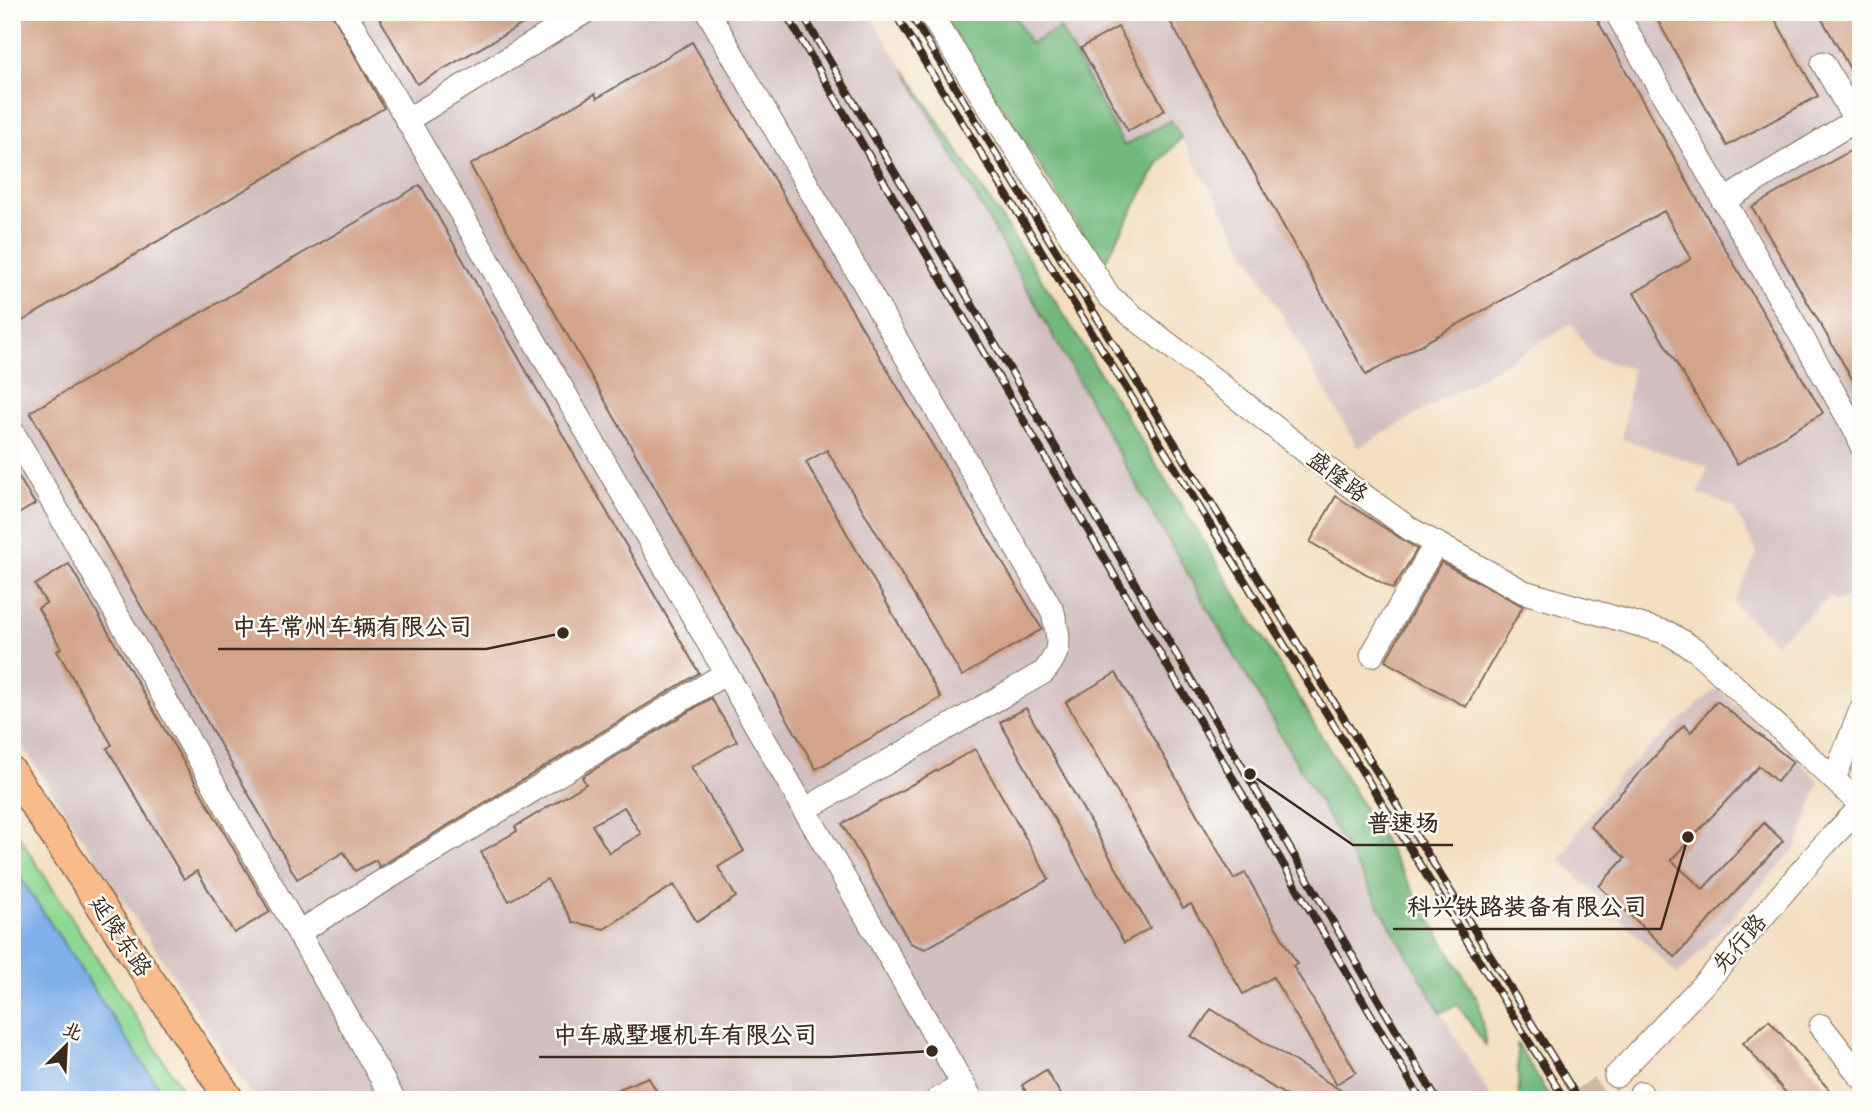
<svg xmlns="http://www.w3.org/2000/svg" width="1873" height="1112" font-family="'Playpen Sans','LXGW WenKai TC',sans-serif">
<rect width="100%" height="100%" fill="#fdfcf7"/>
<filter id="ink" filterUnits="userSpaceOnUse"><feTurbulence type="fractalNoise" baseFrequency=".0143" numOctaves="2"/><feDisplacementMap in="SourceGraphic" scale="14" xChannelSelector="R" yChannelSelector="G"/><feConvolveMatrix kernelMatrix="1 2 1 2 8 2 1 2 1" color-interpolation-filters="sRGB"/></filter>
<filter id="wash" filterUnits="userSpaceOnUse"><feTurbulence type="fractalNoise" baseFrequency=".00686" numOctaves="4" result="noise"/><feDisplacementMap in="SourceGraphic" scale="28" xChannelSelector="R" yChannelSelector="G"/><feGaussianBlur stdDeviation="1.57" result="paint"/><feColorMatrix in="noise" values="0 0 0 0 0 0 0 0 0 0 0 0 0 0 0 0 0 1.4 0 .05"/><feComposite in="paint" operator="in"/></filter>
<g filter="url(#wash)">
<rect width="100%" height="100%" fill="#f3dec0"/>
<g fill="#d1bfbf">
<polygon points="12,12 867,12 905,70 1137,486 1492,1100 255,1100 12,731"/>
<polygon points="1013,12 1861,12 1861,643 1850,643 1852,598 1834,601 1830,597 1775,643 1733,604 1757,553 1734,508 1698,493 1708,467 1622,439 1632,369 1593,357 1572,324 1358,448 1172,121 1124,147 1060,28 1030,44"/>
<polygon points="1717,688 1820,781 1797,847 1678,975 1560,860 1581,826 1618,776"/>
</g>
<polygon fill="#8ed893" stroke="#648158" stroke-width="2" points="12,826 189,1100 152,1100 12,891"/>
<g fill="#72b87d" stroke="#56714e" stroke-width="2">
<polygon points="941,12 1013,12 1030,44 1060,28 1124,146 1171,120 1181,138 1159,162 1103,265"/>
<polygon points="905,70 1055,300 1281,668 1479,1002 1486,1046 1457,1004 1441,1013 1137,486"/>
<polygon points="1517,1043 1551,1100 1519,1100"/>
</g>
<polygon fill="#7faee9" stroke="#5d6c84" stroke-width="2" points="12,865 167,1100 12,1100"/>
<g id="blocks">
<g fill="#d3a38a" fill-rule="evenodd">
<polygon points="12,12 331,12 384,108 12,327"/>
<polygon points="376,12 544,12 417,84"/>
<polygon points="1165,12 1593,12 1721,242 1823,413 1737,464 1634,293 1691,259 1664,211 1366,375"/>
<polygon points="1653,12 1771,12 1818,96 1727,146"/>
<polygon points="1818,12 1861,12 1861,88"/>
<polygon points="1118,27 1165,110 1128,131 1081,48"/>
<polygon points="692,42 1042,629 962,676 827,450 806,462 941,698 816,769 470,165 595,94 597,98"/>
<polygon points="1850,151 1861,170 1861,394 1752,207"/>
<polygon points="420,185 699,673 379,867 376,860 355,871 344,852 297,879 30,412"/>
<polygon points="12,466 35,504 12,518"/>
<polygon points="1336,496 1417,549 1393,589 1310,542"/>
<polygon points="1441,562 1523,606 1466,707 1385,661"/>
<polygon points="69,564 270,912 234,933 197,871 184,879 107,748 112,745 57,651 61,648 38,608 46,603 35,585"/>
<polygon points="1116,673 1234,879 1245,873 1297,964 1293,966 1356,1072 1336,1084 1273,977 1243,994 1191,904 1183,908 1066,702"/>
<path d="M711,698L737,741L691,767L744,851L718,867L736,897L697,922L674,885L604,929L573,922L547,879L509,901L481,852L517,831L515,827L586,784L582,777ZM624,807L641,834L609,853L592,825Z"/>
<polygon points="1717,701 1793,762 1777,782 1759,766 1671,860 1703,889 1764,823 1783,841 1675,957 1599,886 1625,858 1590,826 1684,725 1691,732"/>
<polygon points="1026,708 1150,928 1124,943 1000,722"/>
<polygon points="975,749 1049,879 925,949 910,943 842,824"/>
<polygon points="1211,1009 1278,1051 1356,1100 1293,1100 1191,1036 1197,1030"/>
<polygon points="1769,1020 1838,1100 1792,1100 1743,1043"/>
<polygon points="1046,1070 1064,1100 1031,1100 1022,1085"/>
<polygon points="648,1077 662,1100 593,1100"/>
</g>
</g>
</g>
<g filter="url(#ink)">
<use href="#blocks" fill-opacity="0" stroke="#7b6957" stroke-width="2"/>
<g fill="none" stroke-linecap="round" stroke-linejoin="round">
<polyline stroke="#cebaa0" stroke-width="23" stroke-dasharray="23 11" stroke-linecap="butt" points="1582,1100 1616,1076"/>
<defs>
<g id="minor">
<polyline points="345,12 972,1100"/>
<path d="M708,12L1053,612C1059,639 1063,649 1044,672L804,810"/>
<polyline points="929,12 1109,296 1130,314 1342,480 1410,529 1524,592 1668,633 1696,650 1861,805"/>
<polyline points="1616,12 1858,435 1861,445"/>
<polyline points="1823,63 1861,130"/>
<polyline points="407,120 585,12"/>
<polyline points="1723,201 1861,117"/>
<polyline points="12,431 394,1100"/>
<polyline points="1372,655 1436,543"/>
<polyline points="1834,779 1861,710"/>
<polyline points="299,932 726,673"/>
<polyline points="1821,1026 1861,1077"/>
<polyline points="1616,1076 1717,970 1823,846 1861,807"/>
<polyline points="1641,1093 1644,1100"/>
<polyline points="937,1100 963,1085"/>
</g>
<polyline id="major" points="12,772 230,1100"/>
</defs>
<use href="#minor" stroke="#7b6957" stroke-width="25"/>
<use href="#major" stroke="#7b6957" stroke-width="31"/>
<use href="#minor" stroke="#fff" stroke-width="23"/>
<use href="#major" stroke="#fabb8b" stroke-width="28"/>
<defs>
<g id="rail">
<polyline points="785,12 1421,1100"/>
<polyline points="801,12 1437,1100"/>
<polyline points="894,12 1565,1100"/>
<polyline points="909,12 1579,1100"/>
</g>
</defs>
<use href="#rail" stroke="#3b2a1e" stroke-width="8"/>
<use href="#rail" stroke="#fdfcf7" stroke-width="5" stroke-dasharray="16" stroke-linecap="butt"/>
</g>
</g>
<g text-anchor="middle" stroke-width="5" stroke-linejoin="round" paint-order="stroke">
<g font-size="23" fill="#3b2a1e" stroke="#fdfcf7">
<text transform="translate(1338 476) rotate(37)" y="8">盛隆路</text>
<text transform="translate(121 936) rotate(56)" y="8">延陵东路</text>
<text transform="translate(1739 943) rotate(-49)" y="8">先行路</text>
</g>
</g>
<path fill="none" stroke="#3b2a1e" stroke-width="2.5" d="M563 633L486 649H218M1250 774L1353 845H1453M1688 837L1661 929H1393M932 1051L831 1057H539"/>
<g fill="#3b2a1e" stroke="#fdfcf7" stroke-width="2.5">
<circle cx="563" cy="633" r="7"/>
<circle cx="1250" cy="774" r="7"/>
<circle cx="1688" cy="837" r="7"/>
<circle cx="932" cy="1051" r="7"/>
</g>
<g font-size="24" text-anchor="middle" font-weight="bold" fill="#3b2a1e" stroke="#fdfcf7" stroke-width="5" stroke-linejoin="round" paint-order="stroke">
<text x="352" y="635">中车常州车辆有限公司</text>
<text x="1403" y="831">普速场</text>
<text x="1527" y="915">科兴铁路装备有限公司</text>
<text x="685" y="1043">中车戚墅堰机车有限公司</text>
</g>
<rect width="1873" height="1112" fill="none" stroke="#fdfcf7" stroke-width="42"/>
<g transform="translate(66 1046) rotate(24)" stroke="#fdfcf7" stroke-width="5" paint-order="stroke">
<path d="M0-5L12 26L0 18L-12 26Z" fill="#3b2a1e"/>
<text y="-10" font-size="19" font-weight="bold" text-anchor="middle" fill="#3b2a1e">北</text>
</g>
</svg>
